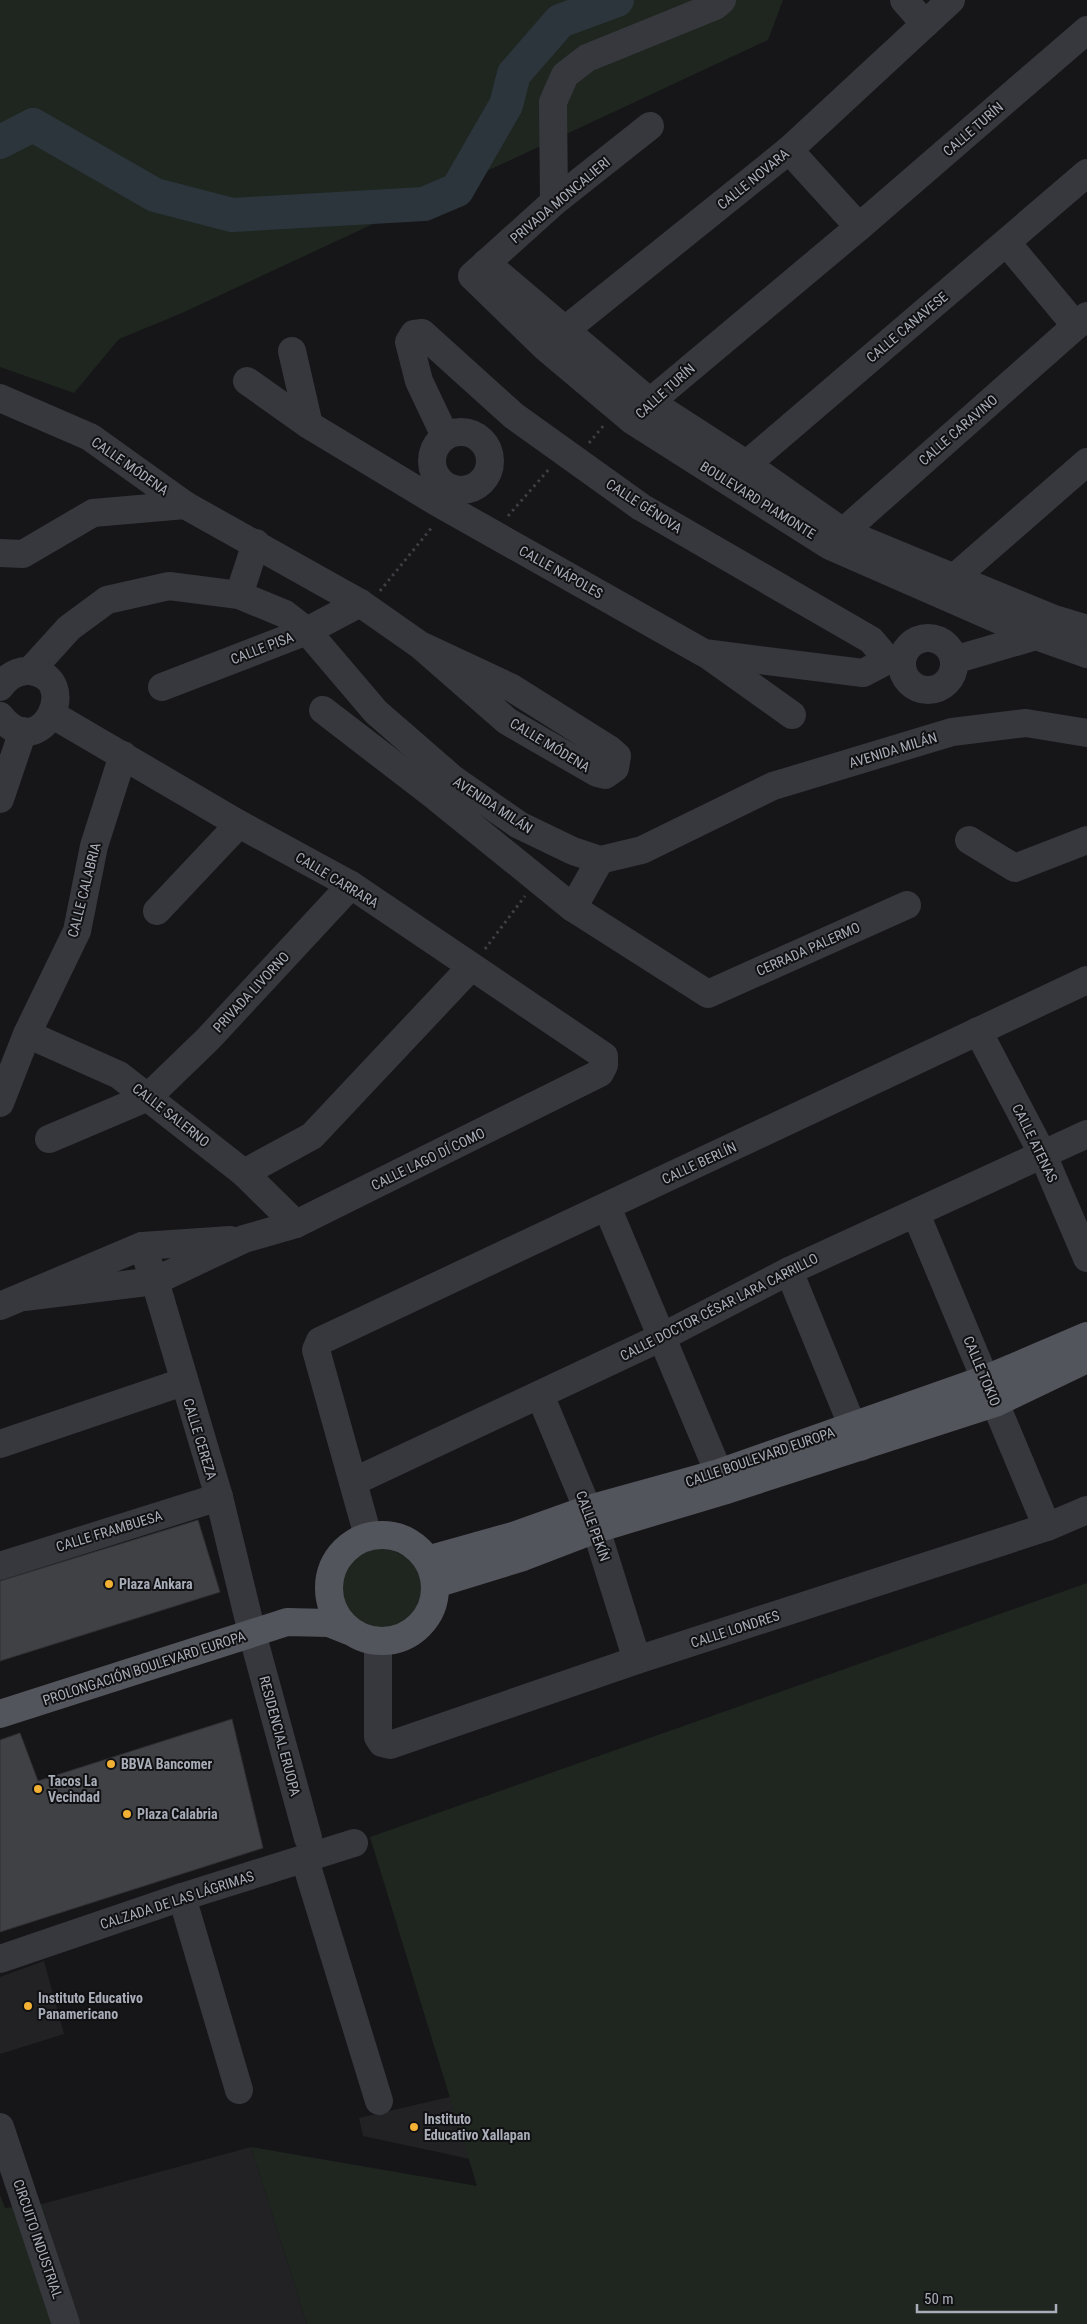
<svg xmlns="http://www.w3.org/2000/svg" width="1087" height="2324" font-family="'Roboto Condensed',sans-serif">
<rect width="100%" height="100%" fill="#161618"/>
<g fill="#222225">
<polygon points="44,1961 64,2034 0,2054 0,1977"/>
<polygon points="458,2095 475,2160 363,2136 359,2118"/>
<polygon points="251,2147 307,2324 76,2324 42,2204"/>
</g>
<g fill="#1e261f">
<polygon points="0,0 783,0 768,40 182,313 119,339 74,393 0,367"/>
<circle cx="381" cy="1591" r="42"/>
<polygon points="1087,1583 1087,2324 307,2324 251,2147 477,2186 370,1837"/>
<polygon points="0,2195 5,2208 42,2204 76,2324 0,2324"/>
</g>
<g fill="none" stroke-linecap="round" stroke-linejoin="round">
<polyline stroke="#2c353c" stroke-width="34" points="0,142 33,125 155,195 232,215 424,204 457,190 506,105 514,74 560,21 617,0"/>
</g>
<g fill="#404145" stroke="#303034">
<polygon points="198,1520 220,1592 0,1661 0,1581"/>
<polygon points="232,1719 263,1848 0,1932 0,1740 20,1733 38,1781"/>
</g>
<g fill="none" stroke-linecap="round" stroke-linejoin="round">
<g stroke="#3d3f44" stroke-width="3" stroke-dasharray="2.5 4" stroke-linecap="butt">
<polyline points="589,443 604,425"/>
<polyline points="508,516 550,468"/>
<polyline points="380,591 433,526"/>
<polyline points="485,949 525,896"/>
</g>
<g stroke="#37383d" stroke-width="28">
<polyline points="904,0 925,24"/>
<polyline points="650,126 554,202 472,276 545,347 633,421 830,546 1036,636 1087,654"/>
<polyline points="789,150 859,227"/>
<polyline points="554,202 553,102 565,75 587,58 715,6 722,0"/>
<polyline points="1007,243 1076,326"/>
<polyline points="486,263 650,402 746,464 843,532 1054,619 1087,629"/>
<polyline points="549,343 789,150 951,0"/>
<polyline points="292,351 309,425"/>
<polyline points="247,381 309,425 435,501 704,653 863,673 888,660 902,661"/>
<polyline points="0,398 90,437 185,505 360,603 420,645 512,688 609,749 617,756 615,768 605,775 597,773 507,721 420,645"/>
<polyline points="638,415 650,402 859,227 1087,30"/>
<circle cx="461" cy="461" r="29"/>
<polyline points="445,436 419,381 409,342 414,334 422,333 514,416 641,507 871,640 888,660"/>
<polyline points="733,476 1087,173"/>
<polyline points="832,543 843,532 1087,316"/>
<polyline points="0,553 23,554 93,513 185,505"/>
<polyline points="947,591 955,577 1087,462"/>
<polyline points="239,595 256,543"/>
<circle cx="928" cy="664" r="26"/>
<polyline points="708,655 792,715"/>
<polyline points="954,660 1036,636 1041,632"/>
<polyline points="30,671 69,628 107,600 169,586 239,595 285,614 307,631 376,712 453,779 519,825 573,851 600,860 642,850 773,786 952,732 1026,723 1087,733"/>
<path d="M0,687C7,677 17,670 30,671C84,677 41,768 0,716"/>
<polyline points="162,687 307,631 360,603"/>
<polyline points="323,710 436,797 573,908 708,994 907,905"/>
<polyline points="0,799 23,731"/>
<polyline points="969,840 1015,868 1087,840"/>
<polyline points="573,908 600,860"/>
<polyline points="157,911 239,824"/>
<polyline points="978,1031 1043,1155 1087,1258"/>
<polyline points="27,1034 119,1075 244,1173 296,1224"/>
<polyline points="0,1103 27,1034 77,931 94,846 123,755"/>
<polyline points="49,1139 148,1097 208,1039 351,885"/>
<polyline points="244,1173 312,1136 471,967"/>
<polyline points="607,1207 726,1490"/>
<polyline points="916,1214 1047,1527"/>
<polyline points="142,1246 155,1281 219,1497 252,1633 308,1838"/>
<polyline points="789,1271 861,1447"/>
<polyline points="24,1297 155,1281 244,1239 296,1224 600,1073 604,1065 604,1056 351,885 239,824 53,715"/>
<polyline points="0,1306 142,1246 230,1240"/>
<polyline points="540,1395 596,1529 637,1660"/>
<polyline points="0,1444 183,1382"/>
<polyline points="353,1482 662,1337 789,1271 1087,1134"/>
<polyline points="368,1536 316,1350 320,1341 1087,980"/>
<polyline points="0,1566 219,1497"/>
<polyline points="378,1642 378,1737 382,1743 390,1745 637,1660 1047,1527 1087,1510"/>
<polyline points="305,1860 379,2101"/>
<polyline points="182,1897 239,2090"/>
<polyline points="0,1959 182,1897 354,1843"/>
<polyline points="0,2127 66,2324"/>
</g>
<g stroke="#53555c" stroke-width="28">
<circle cx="382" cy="1588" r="53"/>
<polyline points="427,1560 516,1535 589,1509 719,1473 986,1379 1087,1336"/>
<polyline points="435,1584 523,1557 596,1529 726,1490 995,1403 1087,1359"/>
<polyline points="0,1714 287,1622 329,1623 349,1631"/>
</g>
</g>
<g fill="#f2b134" stroke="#111113" stroke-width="2">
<circle cx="109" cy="1584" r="5"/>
<circle cx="111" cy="1764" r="5"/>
<circle cx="38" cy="1789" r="5"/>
<circle cx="127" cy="1814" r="5"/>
<circle cx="28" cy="2006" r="5"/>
<circle cx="414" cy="2127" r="5"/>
</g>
<g text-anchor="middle" stroke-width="4" stroke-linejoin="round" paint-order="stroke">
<g font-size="14" fill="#a8adb8" stroke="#111113">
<text transform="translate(973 129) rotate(-41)" y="5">CALLE TURÍN</text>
<text transform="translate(753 179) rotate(-39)" y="5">CALLE NOVARA</text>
<text transform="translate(560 200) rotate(-40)" y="5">PRIVADA MONCALIERI</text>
<text transform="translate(907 327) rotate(-40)" y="5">CALLE CANAVESE</text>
<text transform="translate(665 391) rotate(-42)" y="5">CALLE TURÍN</text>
<text transform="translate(958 430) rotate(-41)" y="5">CALLE CARAVINO</text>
<text transform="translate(130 466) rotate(35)" y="5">CALLE MÓDENA</text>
<text transform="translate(758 500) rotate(32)" y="5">BOULEVARD PIAMONTE</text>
<text transform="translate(644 506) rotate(33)" y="5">CALLE GÉNOVA</text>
<text transform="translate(561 572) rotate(29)" y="5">CALLE NÁPOLES</text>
<text transform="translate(262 648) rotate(-21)" y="5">CALLE PISA</text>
<text transform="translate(550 745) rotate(31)" y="5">CALLE MÓDENA</text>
<text transform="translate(893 750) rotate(-17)" y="5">AVENIDA MILÁN</text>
<text transform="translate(493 805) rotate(33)" y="5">AVENIDA MILÁN</text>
<text transform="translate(337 880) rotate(31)" y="5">CALLE CARRARA</text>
<text transform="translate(84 890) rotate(-76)" y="5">CALLE CALABRIA</text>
<text transform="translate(808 949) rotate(-24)" y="5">CERRADA PALERMO</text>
<text transform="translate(251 992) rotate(-47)" y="5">PRIVADA LIVORNO</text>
<text transform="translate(171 1115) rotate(38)" y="5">CALLE SALERNO</text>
<text transform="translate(1035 1143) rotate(64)" y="5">CALLE ATENAS</text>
<text transform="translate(428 1159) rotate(-26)" y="5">CALLE LAGO DÍ COMO</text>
<text transform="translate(699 1163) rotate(-25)" y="5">CALLE BERLÍN</text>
<text transform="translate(719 1307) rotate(-27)" y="5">CALLE DOCTOR CÉSAR LARA CARRILLO</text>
<text transform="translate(982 1371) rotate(67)" y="5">CALLE TOKIO</text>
<text transform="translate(200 1439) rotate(73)" y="5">CALLE CEREZA</text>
<text transform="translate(760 1457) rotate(-19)" y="5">CALLE BOULEVARD EUROPA</text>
<text transform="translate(593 1526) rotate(70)" y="5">CALLE PEKÍN</text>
<text transform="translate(109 1531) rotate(-17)" y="5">CALLE FRAMBUESA</text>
<text transform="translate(735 1629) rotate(-18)" y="5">CALLE LONDRES</text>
<text transform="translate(144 1668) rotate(-18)" y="5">PROLONGACIÓN BOULEVARD EUROPA</text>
<text transform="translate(280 1736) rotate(75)" y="5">RESIDENCIAL ERUOPA</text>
<text transform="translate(177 1900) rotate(-18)" y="5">CALZADA DE LAS LÁGRIMAS</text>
<text transform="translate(38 2239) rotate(71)" y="5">CIRCUITO INDUSTRIAL</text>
</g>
<g font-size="14" font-weight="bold" fill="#a8adb8" stroke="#111113" text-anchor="start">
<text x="119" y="1589">Plaza Ankara</text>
<text x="121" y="1769">BBVA Bancomer</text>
<text x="48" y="1786">Tacos La<tspan x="48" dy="16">Vecindad</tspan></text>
<text x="137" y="1819">Plaza Calabria</text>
<text x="38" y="2003">Instituto Educativo<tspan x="38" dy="16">Panamericano</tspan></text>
<text x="424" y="2124">Instituto<tspan x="424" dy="16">Educativo Xallapan</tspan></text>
</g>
</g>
<path d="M917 2304v8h139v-8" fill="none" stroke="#a8adb8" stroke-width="2.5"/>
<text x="924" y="2304" font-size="15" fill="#a8adb8" stroke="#111113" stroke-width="4" paint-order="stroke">50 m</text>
</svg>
